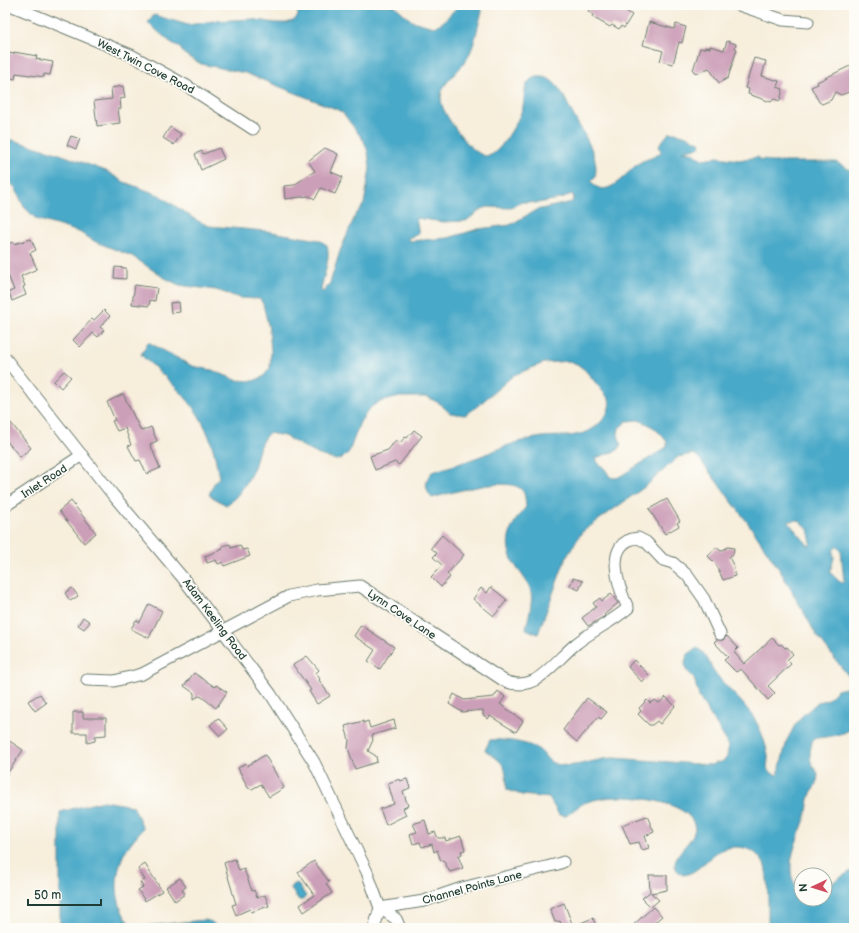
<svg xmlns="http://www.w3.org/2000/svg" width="859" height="933" font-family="'Balsamiq Sans',sans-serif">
<rect width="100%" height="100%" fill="#fdfcf7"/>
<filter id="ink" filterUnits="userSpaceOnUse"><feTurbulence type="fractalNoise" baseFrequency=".025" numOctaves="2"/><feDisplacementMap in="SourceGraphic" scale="8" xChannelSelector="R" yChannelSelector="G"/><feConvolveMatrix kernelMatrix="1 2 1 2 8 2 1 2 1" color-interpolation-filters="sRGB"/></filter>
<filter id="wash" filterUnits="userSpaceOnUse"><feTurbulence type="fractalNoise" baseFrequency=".012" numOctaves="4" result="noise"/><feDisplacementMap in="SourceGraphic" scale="16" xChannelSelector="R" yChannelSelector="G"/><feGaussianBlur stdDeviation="0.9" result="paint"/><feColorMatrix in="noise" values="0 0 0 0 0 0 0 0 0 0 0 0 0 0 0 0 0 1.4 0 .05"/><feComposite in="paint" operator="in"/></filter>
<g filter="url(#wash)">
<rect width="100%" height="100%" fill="#f7eedc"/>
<g fill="#48a9c8" stroke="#34737e" fill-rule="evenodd">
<path d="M298,5H394L412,21L434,27L443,22L459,5H481L482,12C478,25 476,40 470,53C460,77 429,84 446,114C452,125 474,157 488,156C500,154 518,121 522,110C525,102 523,92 527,84C530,79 534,77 539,77C558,75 567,105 575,118C584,135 600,157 595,177L591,181C606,203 626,172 639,163C647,158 653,159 661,152L659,145L669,133C681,132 691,138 701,143L700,147L682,151L691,152L702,159L718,157L739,160L758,157L761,161L764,159L770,162H836L854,172V727C841,737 828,736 813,739C809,753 808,762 818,773L817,785C807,793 809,808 805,819C797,842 780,872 801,893V899H825V887L854,869V928H768C768,916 769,873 764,864C755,845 732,843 716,853C706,860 696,874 683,875C665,865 682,850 690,840C692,837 694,833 695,829C694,803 638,796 617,797C608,797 596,799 587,802C580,804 572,812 566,816L559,815L549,798L522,795L507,790C506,765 506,765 485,750L490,740C505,739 526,742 538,749C548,756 545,762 560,765C577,768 597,758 614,758L711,765L723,761L727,757L728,749L727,742L699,697L694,678L686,670L685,662L687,655L697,648C708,654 709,665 716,674C734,697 753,708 763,737C765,743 767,749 768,755C769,766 762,771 778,775L787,740L794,727L801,717L818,702L827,700L837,690L850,687L849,677L817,636L781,572L748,523L698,457L693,454L678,457L646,486L582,532L566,558L538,634L526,629C528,617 533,604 531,592C529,583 522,575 517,568C501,545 509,526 526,507C525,500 526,494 521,489C506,476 450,493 432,498C425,490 424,480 432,472C447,467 463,463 478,457C497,450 515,441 536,438C555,434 574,440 592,429C602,423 612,411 609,399L585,370L577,364L569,361L544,363L514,375L474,409L465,415L450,413L439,403L427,397H400L379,402L371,407L360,422L349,452L343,458L336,460L319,455L284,436L269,433C259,440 258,456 254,467C249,480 238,498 226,505L209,495L215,481L219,478C210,414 186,396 141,355L148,342L192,366L212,370L236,380L253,381L263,377L270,368L271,351L269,329L263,304L260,299L240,298L216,290L179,285L163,277L132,256L96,242L79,232L36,219L24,207L15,187L5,179V138L54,152L106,171L124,182L159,195L196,220L209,226L266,231L319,240L327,245C331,260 323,275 321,291L323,292L330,283L340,251L355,216L364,204L370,168L368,152L364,141L343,113L336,109L245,73L201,64L184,54L180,48L169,41L148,23L154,15L188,25L213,21L251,19L276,23H286L293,21L298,16ZM571,194L574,196L572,202L536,210L510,225L478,229L448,238L409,241L408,238L419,234L416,218L443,222L466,221L482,209L488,207L509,208L522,202L538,203L564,198ZM638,420C651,424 659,431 667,442V447L619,477L615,478L610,477L605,469L598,463L596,458L618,450L621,444L618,435L619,428L627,421ZM798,520L808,529L811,543L809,546L789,523L790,521ZM837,546L841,551L844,582H840L830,572L834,558L833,551Z"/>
<path d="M103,801L133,806L143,828C137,836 127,846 123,856C113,878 115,910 133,927L205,920L212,922L218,928H58L60,920V812Z"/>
<polygon points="297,883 306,896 303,900 299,900 290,888 292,885"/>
</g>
<g id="blocks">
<g fill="#cc9fb8">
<polygon points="591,5 617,5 632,15 624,28 621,26 619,29 612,25 610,27 592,17 593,15 588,11"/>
<polygon points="649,22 674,29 676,24 686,27 682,43 679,42 673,64 660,61 663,51 643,45"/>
<polygon points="727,41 736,44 735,48 737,49 728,78 719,83 709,68 698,73 694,72 693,70 700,48 705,49 705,47 710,48 710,46 724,50"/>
<polygon points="14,52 37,56 36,59 53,62 50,75 44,74 44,77 16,73 15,79 5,77 9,53 14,54"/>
<polygon points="754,58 766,61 762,76 779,81 777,87 783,89 780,101 774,99 771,102 748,94 749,89 745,88"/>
<polygon points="854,64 854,85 849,92 841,95 835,92 831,100 822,104 819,102 811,87 818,84 817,82"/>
<polygon points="123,86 125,98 120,99 121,109 118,109 120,123 97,126 94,101 112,99 111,88"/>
<polygon points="170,127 181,134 174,145 163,138"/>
<polygon points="71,136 80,139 76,149 67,145"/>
<polygon points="219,148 224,159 201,170 195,154 202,151 203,154"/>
<polygon points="325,148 338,154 331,172 343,177 335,194 321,188 315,199 309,196 285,199 284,186 294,185 315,171 308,161"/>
<polygon points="31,239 36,250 30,253 37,269 21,276 25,286 23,287 26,295 12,301 9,292 14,290 5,268 5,245 13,242 14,244"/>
<polygon points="115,267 126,268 126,279 114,278"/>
<polygon points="135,285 157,288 155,301 150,300 149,306 132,304"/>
<polygon points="179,302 180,312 171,313 170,303"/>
<polygon points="104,310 110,316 100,327 104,330 98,337 93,333 80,347 73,340 92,319 94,320"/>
<polygon points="64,371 71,377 61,388 54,381"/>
<polygon points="123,394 141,431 151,427 157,441 150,444 160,468 147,474 140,460 136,461 128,446 131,445 125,428 117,431 112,421 115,420 107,402"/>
<polygon points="11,423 31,448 20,457 5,439 5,429"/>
<polygon points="414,430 422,436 399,465 395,462 375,470 370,456 388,450 396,440 400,443 405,437 407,438"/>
<polygon points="667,499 680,521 677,523 679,526 665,534 649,509"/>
<polygon points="71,501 96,533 84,543 59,511"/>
<polygon points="442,535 464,555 447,574 450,577 441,587 431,577 442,565 433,557 437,553 431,548"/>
<polygon points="230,544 231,548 240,545 242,550 247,549 250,556 224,566 223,562 218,564 216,560 207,563 205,556 223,549 222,546"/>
<polygon points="716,547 721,551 728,547 734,548 733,554 729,557 734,567 735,576 723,580 716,564 708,556"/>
<polygon points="573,578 583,581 579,590 570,586"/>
<polygon points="491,587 507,600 494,616 473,599 481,588 487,593"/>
<polygon points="72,588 78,596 70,601 65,593"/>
<polygon points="611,594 618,603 604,615 605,616 588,626 582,618 596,607 593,603 600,598 602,601"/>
<polygon points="149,604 162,611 149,638 131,629 136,620 140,622"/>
<polygon points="83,617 90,622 84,629 78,625"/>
<polygon points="361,625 394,647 380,669 368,661 375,650 354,636"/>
<polygon points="727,636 738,648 734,652 744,664 772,638 779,645 781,644 785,648 787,647 793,654 787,660 791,664 768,686 775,693 768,700 741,669 736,672 724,660 728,657 714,642 716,640 723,640"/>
<polygon points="307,656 319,670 316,673 320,679 319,680 330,696 317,704 309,691 311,690 293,665"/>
<polygon points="634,660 649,675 642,682 628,667"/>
<polygon points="194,673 215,687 216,685 227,692 216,708 202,697 199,696 194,699 194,693 184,686"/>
<polygon points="498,691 505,697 500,704 523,721 516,732 490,716 488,719 483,715 483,710 462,712 449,704 454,694 464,700 494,697"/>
<polygon points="40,694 46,703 35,711 28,701"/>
<polygon points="666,697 675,706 660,724 657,721 652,725 649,725 638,714 641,711 639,708 647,700 650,703 655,700 659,703"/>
<polygon points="587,698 607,712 601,719 598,717 577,742 563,730"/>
<polygon points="73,712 83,712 83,718 106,718 106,735 95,736 95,741 87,743 87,733 73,733"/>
<polygon points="218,718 228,729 220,736 210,725"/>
<polygon points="394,720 396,728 372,735 373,740 368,751 376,756 377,762 355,769 348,748 349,740 345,726 363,721 363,723 368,721 370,728"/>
<polygon points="5,738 23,750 5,777"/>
<polygon points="265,755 284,788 269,797 261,784 252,789 248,788 238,768 246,763 247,766"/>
<polygon points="400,779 400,781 407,779 410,788 403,791 408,806 403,808 406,815 386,825 380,809 394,804 388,783"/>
<polygon points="647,816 654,832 645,836 649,848 642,850 639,842 630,844 622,825"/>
<polygon points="425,820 429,834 435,832 438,838 445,838 446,841 461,836 465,850 461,851 462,854 458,856 463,868 450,872 443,860 441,861 437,850 434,852 432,844 422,847 420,842 413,844 410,834 417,832 413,824"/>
<polygon points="235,859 239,871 244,869 252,891 254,890 257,898 265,895 269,906 251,912 250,909 236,915 232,905 236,904 224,863"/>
<polygon points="314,861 329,882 326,884 332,893 304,912 300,905 314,895 298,872"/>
<polygon points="145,864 162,891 145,901 138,890 143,887 140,882 145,880 138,869"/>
<polygon points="649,875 667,875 667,890 651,893 659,900 651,907 642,898 650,892"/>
<polygon points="180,878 186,887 182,890 185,894 175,901 166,887"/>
<polygon points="564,903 573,926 593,918 597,928 563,928 560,921 555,922 550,909"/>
<polygon points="653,907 662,916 653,924 656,928 630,928"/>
</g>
</g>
</g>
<g filter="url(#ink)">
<use href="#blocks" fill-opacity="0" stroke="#6b7b6f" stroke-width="1"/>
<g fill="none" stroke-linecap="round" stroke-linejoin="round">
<defs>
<g id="minor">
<polyline points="10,5 131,55 187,86 253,129"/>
<polyline points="739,5 783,20 808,22"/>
<polyline points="5,358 113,495 182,577 270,693 314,762 367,872 380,908 396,919 400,928"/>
<polyline points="5,506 82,455"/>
<path d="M87,680L114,681L142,674L289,596L317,590L360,586L503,680C512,685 524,685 533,681C546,675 564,653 577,643C593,630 612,622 628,608C618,587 603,541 638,538L646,542L663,560L673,563L687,575L704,599L720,634"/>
<polyline points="380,908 424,901 462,888 558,864 563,862"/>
<polyline points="374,928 380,908"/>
</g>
</defs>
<use href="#minor" stroke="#6b7b6f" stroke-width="13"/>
<use href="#minor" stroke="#fff" stroke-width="11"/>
</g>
</g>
<g text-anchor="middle" stroke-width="3.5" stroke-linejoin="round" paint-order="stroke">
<g font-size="11" fill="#1f3d34" stroke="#fdfcf7">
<text transform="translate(146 66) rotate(27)" y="4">West Twin Cove Road</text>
<text transform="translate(44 481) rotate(-33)" y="4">Inlet Road</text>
<text transform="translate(402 614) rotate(34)" y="4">Lynn Cove Lane</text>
<text transform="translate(215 619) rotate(53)" y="4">Adam Keeling Road</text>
<text transform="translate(472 887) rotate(-15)" y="4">Channel Points Lane</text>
</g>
</g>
<rect width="859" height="933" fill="none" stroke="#fdfcf7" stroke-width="20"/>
<g transform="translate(813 887) rotate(266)"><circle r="19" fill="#fdfcf7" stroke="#a4b0a9"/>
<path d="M0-3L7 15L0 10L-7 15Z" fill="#d1495b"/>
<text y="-6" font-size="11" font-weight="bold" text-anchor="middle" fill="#1f3d34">N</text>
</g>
<path d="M28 899v6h73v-6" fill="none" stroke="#1f3d34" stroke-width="2"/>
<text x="34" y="899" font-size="12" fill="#1f3d34" stroke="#fdfcf7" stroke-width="3" paint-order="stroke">50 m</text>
</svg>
